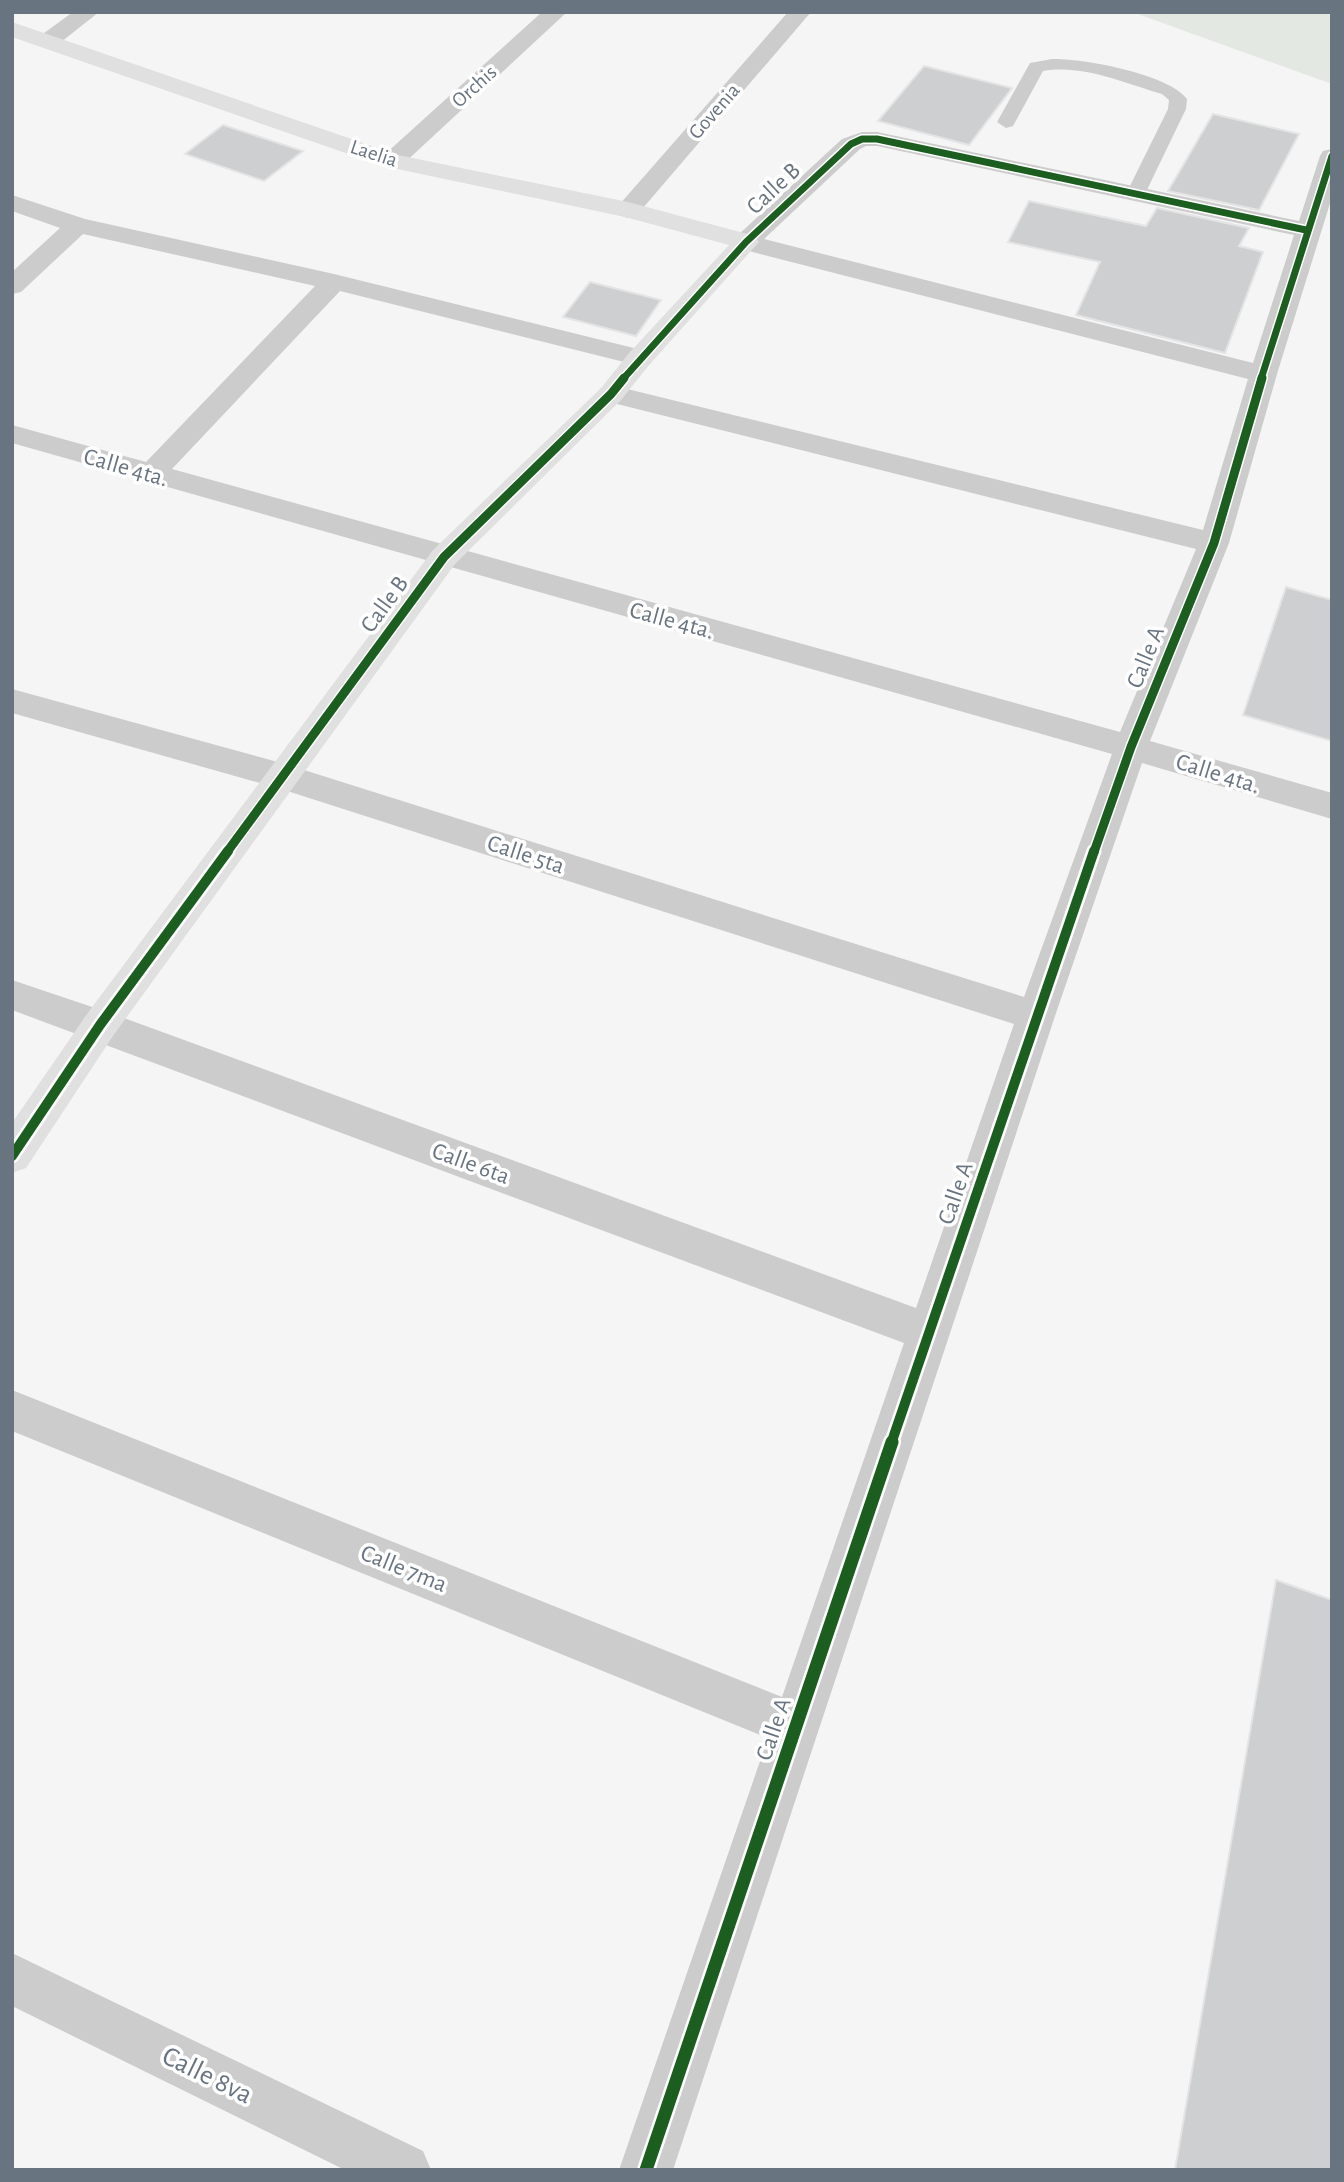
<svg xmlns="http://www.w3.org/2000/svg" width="1344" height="2182" font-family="'Alegreya Sans',sans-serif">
<rect width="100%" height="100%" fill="#f5f5f5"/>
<polygon fill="#e4e8e3" points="1132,12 1332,12 1332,84"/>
<g fill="#cecfd0" stroke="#e4e4e4" stroke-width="2">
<polygon points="924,66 1012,88 969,145 878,121"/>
<polygon points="1213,114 1299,134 1259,210 1168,191"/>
<polygon points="223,125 303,151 264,181 185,154"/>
<polygon points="1029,201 1146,226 1157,208 1249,228 1239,246 1263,252 1225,353 1076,315 1100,262 1008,242"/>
<polygon points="590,282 661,300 636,336 563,317"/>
<polygon points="1286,587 1332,600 1332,741 1243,715"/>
<polygon points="1276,1580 1332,1600 1332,2170 1175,2170"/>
</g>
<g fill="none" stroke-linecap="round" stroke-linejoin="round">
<path fill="#cccccd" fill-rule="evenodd" d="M1052,59C1082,58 1169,74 1187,99L1186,109L1144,196L1137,198L1127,192L1168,109L1169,100L1162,94C1124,83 1083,64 1043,71L1013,126L1006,128L997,122L1030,63Z"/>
<g fill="#cccccd" fill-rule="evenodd">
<polygon points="73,12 99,12 56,46 40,46 37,41 40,36"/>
<polygon points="542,12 567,12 401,166 392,168 383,166 380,161 383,156"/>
<polygon points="788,12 811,12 637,215 628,218 619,215 615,210 619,205"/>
<path d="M862,132H877L1299,221L1320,156L1323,151L1332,149V197L1277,374L1229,543L1150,741L1332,793V819L1142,763L1055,1016L673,2170H619L768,1738L12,1431V1390L782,1697L904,1343L12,1010V980L113,1014L916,1308L1014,1024L281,789L12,713V689L285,764L1024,997L1112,754L12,443V425L146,462L315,286L83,234L21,292L12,294V272L60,228L12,211V195L85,219L334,274L650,352L654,358L650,364L640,366L340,291L172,469L1120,732L1196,549L601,400L597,394L601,388L611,385L1203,530L1248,379L737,248L733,242L737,236L842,139ZM866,146H877L1294,235L1253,363L764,239L860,149Z"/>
<polygon points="12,1953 423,2151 431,2170 345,2170 12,2006"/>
</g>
<polygon fill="#e0e0e1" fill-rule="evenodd" points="12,22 398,155 628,202 755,236 759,242 650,364 621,400 455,564 113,1036 26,1168 12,1173 12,1123 87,1014 433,550 601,388 630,352 729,245 625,217 383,166 12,37"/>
<defs>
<g id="cycleway-far3">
<polyline points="623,379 746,242 851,144 862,139 877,139 1306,230"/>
<polyline points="1261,379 1332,156"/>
</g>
<g id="cycleway-far2">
<polyline points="227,852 444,557 611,394 624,378"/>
<polyline points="1094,852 1131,747 1214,543 1262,378"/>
</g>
<g id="cycleway-far1">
<polyline points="12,1156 100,1025 228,851"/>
<polyline points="891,1444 1094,851"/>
</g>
<polyline id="cycleway" points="646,2170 892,1442"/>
</defs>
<use href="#cycleway-far3" stroke="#fff" stroke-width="10"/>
<use href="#cycleway-far2" stroke="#fff" stroke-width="12"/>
<use href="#cycleway-far1" stroke="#fff" stroke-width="15"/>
<use href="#cycleway" stroke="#fff" stroke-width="18"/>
<use href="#cycleway-far3" stroke="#1b5e20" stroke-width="7"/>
<use href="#cycleway-far2" stroke="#1b5e20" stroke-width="9"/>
<use href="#cycleway-far1" stroke="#1b5e20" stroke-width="10"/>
<use href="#cycleway" stroke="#1b5e20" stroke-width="13"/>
</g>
<g text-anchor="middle" stroke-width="7" stroke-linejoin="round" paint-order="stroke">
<g font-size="21" fill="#697481" stroke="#fff">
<text transform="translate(474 86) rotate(-42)" y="7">Orchis</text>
<text transform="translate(714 111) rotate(-49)" y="7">Govenia</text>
<text transform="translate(374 153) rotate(18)" y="7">Laelia</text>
</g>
<g font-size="24" fill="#697481" stroke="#fff">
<text transform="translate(773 188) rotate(-43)" y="8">Calle B</text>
<text transform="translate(126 467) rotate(16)" y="8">Calle 4ta.</text>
<text transform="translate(384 604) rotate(-54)" y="8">Calle B</text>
<text transform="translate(672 620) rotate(15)" y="8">Calle 4ta.</text>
<text transform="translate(1145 657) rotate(-68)" y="8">Calle A</text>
<text transform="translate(1218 773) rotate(17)" y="8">Calle 4ta.</text>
<text transform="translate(526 854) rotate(18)" y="8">Calle 5ta</text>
<text transform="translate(471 1163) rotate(20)" y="8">Calle 6ta</text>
<text transform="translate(955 1193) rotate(-71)" y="8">Calle A</text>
<text transform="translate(404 1568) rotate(22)" y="8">Calle 7ma</text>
<text transform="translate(773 1729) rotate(-71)" y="8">Calle A</text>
</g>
<g font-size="28" fill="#697481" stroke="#fff">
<text transform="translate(208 2074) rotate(26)" y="10">Calle 8va</text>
</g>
</g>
<rect width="1344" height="2182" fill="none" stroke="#697481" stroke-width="28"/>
</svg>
